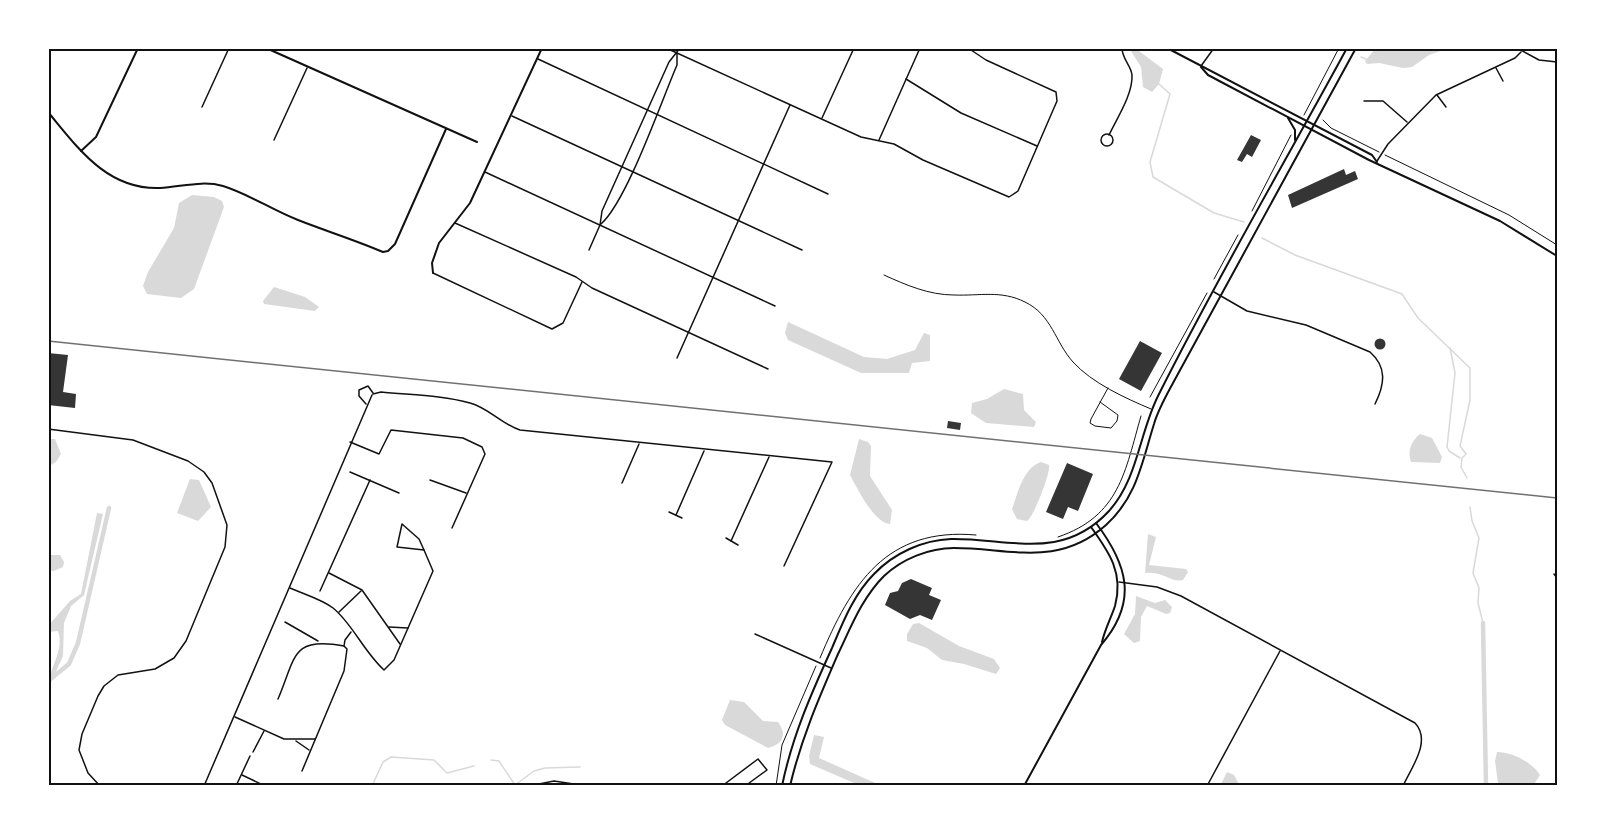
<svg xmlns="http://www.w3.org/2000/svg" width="1605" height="834" font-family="Rubik,sans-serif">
<rect width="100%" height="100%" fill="#fff"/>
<g fill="#d9d9d9">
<polygon points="1135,48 1163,69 1159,84 1152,92 1143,87 1141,67 1131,51"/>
<polygon points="1376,48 1449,48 1429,55 1412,67 1403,68 1379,63 1367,64 1365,61"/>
<polygon points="192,195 214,197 222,201 224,207 194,289 181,298 147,294 143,286 148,272 174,228 179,203"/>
<polygon points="274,287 305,297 319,307 315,311 264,304 263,301"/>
<polygon points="788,322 864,357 887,359 915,350 924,333 930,335 930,361 912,363 909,373 861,373 788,340 785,333"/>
<polygon points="1004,389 1023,394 1024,410 1036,422 1034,427 986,423 971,413 972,403 987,399"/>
<path d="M1420,434L1432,438L1442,457L1440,463L1411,462C1407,452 1411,441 1420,434Z"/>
<polygon points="48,439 55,439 61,454 56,462 49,466"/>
<path d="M859,439L868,442L871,446L870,476L892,510L890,524C874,523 857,488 850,475Z"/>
<path d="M1041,462L1049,465C1051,473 1033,518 1027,521L1017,519L1012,509C1018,493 1023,468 1041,462Z"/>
<polygon points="190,479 199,480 211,507 198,521 177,513"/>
<path d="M97,513L103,514L84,595L71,606L64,623L63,656L48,689C48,668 65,652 58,631L48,632V626L70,601L81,594Z"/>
<path d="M1148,534L1156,537L1149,565L1186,569L1188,572L1183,580C1170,583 1164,571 1145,573Z"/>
<polygon points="48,555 60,555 64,562 63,567 54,571 48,570"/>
<polygon points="1136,596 1155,603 1165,600 1172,607 1170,613 1166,614 1147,606 1141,617 1140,641 1134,643 1124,634 1135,614"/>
<polygon points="919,623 959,646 994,659 1000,668 996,674 964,664 942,660 927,648 907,641 907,634 913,624"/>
<path d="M730,700L744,702L763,721L778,722C788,735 782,745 768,748L725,725L722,720Z"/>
<polygon points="814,735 824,737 819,758 882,786 861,786 810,764 809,756"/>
<path d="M1497,752C1512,752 1532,762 1540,775L1533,786H1501L1498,783L1495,761Z"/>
<polygon points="1227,772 1234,775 1240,786 1220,786"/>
</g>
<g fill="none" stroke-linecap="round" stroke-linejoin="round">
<g stroke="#d9d9d9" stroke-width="1.5">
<polyline points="1361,57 1366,59"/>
<polyline points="1159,84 1170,94 1150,162 1153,177 1214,213 1244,222"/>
<polyline points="1262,238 1295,255 1402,294 1418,318 1470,368 1470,400 1460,446 1466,454 1462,458 1461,467 1467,478"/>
<polyline points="1450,348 1455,373 1447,447 1449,451 1460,458"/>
<polyline points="1470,507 1472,521 1479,538 1473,573 1479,588 1478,603 1483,623"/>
<polyline points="491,760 499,761 515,785 534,771 545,768 580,767"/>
<polyline points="372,786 383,762 391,757 434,760 447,773 474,766"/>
</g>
<g stroke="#d9d9d9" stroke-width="4.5">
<polyline points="1483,623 1486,786"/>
<polyline points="48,681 69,664 78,643 109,508"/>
</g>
</g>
<g fill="#353535">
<polygon points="1251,135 1261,140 1252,157 1247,154 1242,162 1237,160"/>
<polygon points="1344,169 1346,175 1355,171 1358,179 1292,208 1288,195"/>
<circle cx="1380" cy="344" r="5.5"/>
<polygon points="1140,341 1162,353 1141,391 1119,379"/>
<polygon points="48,353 68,355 63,392 76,394 75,408 48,405"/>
<polygon points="948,421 961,423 960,430 947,428"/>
<polygon points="1067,463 1093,474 1078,511 1068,507 1063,519 1046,512"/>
<polygon points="911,579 932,588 929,595 941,600 932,620 920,615 910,619 885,605 890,593 898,591 902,583"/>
</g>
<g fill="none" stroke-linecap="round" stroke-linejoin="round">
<g stroke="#111" stroke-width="1">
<polyline points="1304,115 1339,48"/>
<polyline points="1323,120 1331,128 1379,152"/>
<polyline points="1385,155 1509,215 1557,245"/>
<polyline points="1252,211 1291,135"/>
<polyline points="1214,279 1238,235"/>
<polyline points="1150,397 1207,293"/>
<path d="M1058,537C1120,516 1125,471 1141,416"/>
<path d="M820,658C851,584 886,527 976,535"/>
<polyline points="776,786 782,745 816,666"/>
</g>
<g stroke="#111" stroke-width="1">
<path d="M884,275C906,285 929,295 954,295C980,296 1001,290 1025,302C1052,315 1055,342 1073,362C1092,383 1125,398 1151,409"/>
<polyline points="1100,402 1118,415 1117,421 1111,428 1095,426 1090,423 1091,419 1108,388"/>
</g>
<g stroke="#111" stroke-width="1.5">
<polyline points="666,48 861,137 894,144 923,160 1009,197 1018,191 1057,101 1056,92 986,60 968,48"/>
<polyline points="1517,48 1539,60 1557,62"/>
<polyline points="538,59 828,194"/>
<polyline points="1201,66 1214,48"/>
<polyline points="1496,68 1503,81"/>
<polyline points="906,79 961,113 1037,146"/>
<polyline points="1437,95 1446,107"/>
<polyline points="1364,101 1383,101 1407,122"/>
<polyline points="202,107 229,48"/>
<polyline points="512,116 802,250"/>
<polyline points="822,118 854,48"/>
<circle cx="1107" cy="140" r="6"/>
<path d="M1109,135C1117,118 1133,94 1132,75C1131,65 1122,59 1122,48"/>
<polyline points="274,140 307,68"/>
<polyline points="879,140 920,48"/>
<polyline points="1377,161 1388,144 1436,95 1515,58 1521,52"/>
<polyline points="485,172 775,306"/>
<polyline points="455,223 576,277 592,288 768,369"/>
<path d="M601,224C627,201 661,102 677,65V53"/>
<polyline points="589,250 600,225 602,211 669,62 680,48"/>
<polyline points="433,273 552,329 563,323 582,282"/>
<path d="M1214,292L1247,311L1306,325L1370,352C1387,367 1385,384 1375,404"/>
<polyline points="677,358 790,105"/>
<path d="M373,394L381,392C410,395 442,395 470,403C489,408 501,424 520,430L832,462L784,566"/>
<polyline points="366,404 359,396 359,390 368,386 373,393"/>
<polyline points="48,429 133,440 188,461 204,472 212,483 227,525 225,547 186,641 174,658 155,669 118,675 104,686 98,696 82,734 79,750 88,773 100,786"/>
<polyline points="350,442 379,454 391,430 463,438 482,447 485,454 452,528"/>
<polyline points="350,472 399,493"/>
<polyline points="430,480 466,493"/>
<polyline points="622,483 639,444"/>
<polyline points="669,512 682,518"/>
<polyline points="676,515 704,451"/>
<polygon points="402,524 419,539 424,550 397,547"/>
<polyline points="726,538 738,545"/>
<polyline points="731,541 769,457"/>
<polyline points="329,573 362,590 400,644"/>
<polyline points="1554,574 1557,578"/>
<path d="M1119,582L1157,587L1181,596L1415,723C1432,741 1411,768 1403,786"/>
<path d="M290,588C303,594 321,599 333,608C352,623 364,652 384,670L394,660L433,571L424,550"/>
<polyline points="320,591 370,480"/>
<polyline points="339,612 361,591"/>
<polyline points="285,622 318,641"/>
<polyline points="389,627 408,628"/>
<polyline points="755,634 831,668"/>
<path d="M278,699C296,657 291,636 344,646"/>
<polyline points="235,717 284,739 315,739"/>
<polyline points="1556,722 1557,723"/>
<polyline points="296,741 309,750"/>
<polyline points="253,752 264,731"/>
<polyline points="302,771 344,671 347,649 344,646 345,640 351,632"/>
<polyline points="242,775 265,786"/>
<polyline points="204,786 372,395"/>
<polyline points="236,786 250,756"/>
<polyline points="529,786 554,781 587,786"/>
<polyline points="722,786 758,759 767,770 745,786"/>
<polyline points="1207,786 1280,651"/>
</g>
<g stroke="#111" stroke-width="2">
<polyline points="266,48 477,142"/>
<path d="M48,112C78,148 107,190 160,188C181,187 202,180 223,186C249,194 272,210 298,220C326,231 355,240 383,252L388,251L395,244L446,129"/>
<polyline points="81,151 96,137 138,48"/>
<polyline points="433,273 432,263 439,243 470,203 542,48"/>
<path d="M1091,527C1109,552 1124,573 1115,606C1111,618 1105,629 1102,642"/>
<path d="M1024,786L1101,645C1139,601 1127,564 1096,523"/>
</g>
<g stroke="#111" stroke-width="2">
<polyline points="1167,48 1372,155 1377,162"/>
<polyline points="1201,67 1208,75 1369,160 1500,221 1557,256"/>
<polyline points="1288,118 1295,130 1295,140"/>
<path d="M782,786C792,737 811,694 832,648C843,622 854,594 874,574C894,553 923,540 951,539C1009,538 1062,562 1109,511C1138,479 1139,434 1158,396C1217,278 1284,164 1347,48"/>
<path d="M790,786C801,739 819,698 838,654C851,627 862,598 884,576C902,559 929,548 954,548C1010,548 1058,568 1106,525C1137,497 1142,462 1154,424C1158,410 1166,396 1173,383L1356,48"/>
</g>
<polyline stroke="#707070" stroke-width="1.5" points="48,341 1557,498"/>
</g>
<rect width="1605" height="834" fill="none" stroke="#ffffff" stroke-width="99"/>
<rect x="50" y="50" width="1506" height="734" fill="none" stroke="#111" stroke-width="2"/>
</svg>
